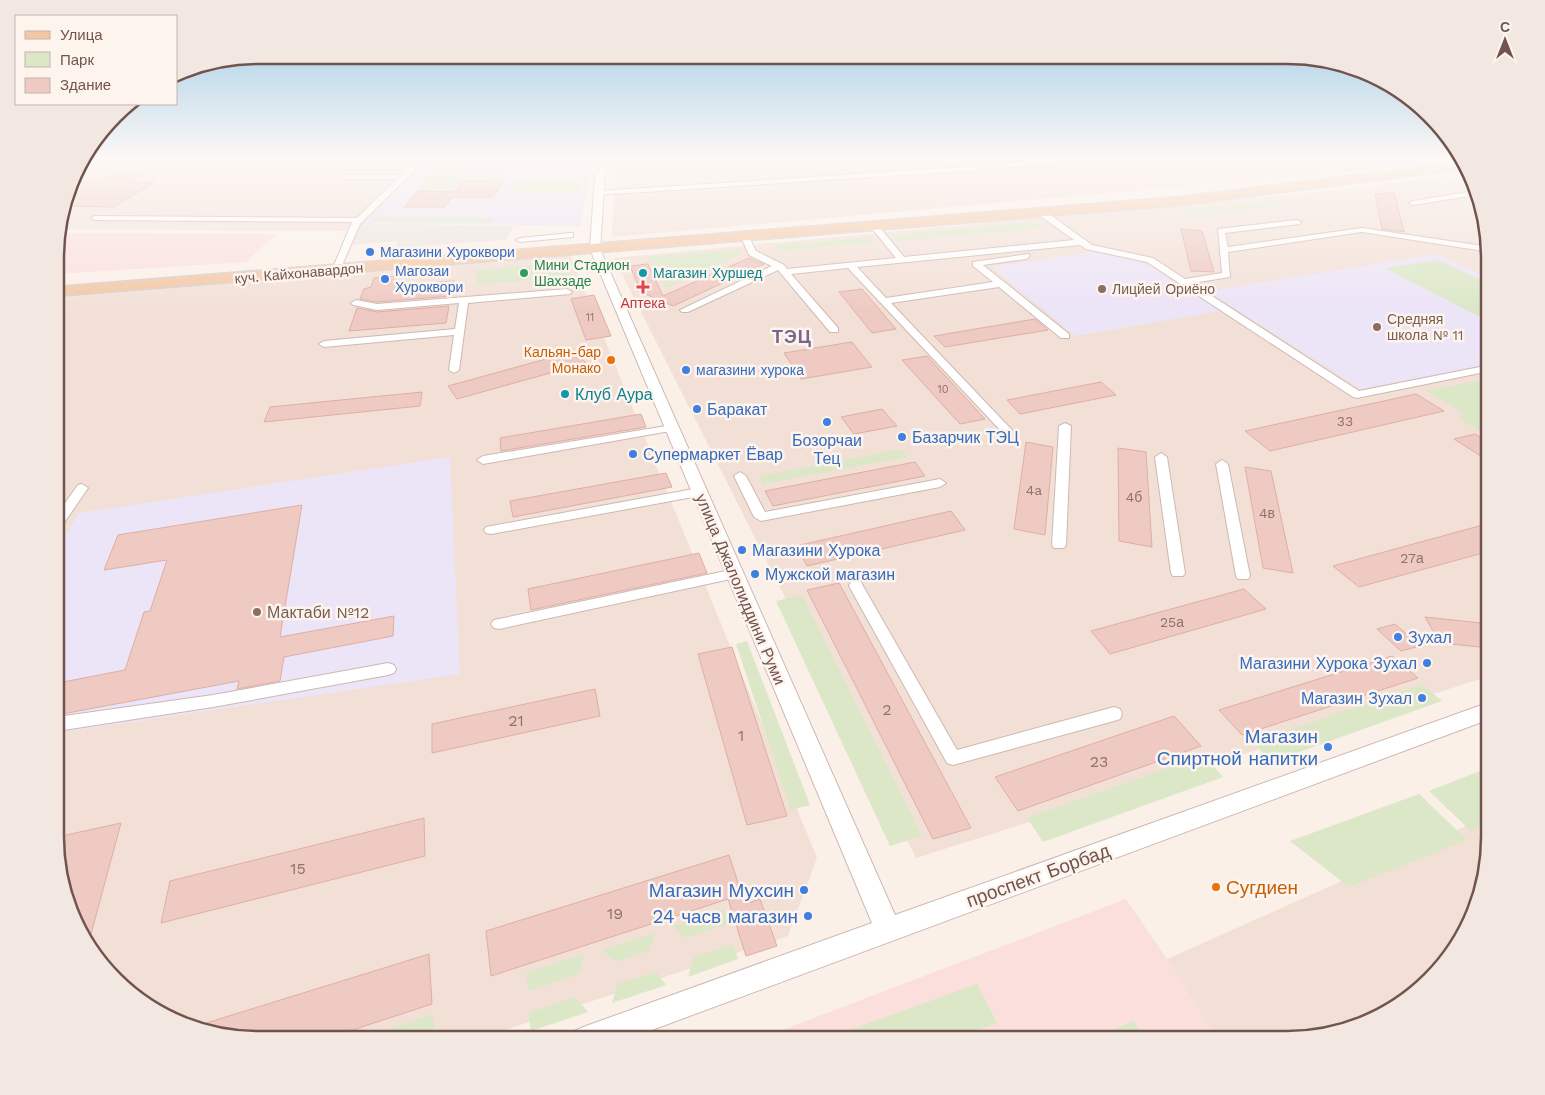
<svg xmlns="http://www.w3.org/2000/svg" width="1545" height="1095" font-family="'Work Sans',sans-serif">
<rect width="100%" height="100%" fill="#fbf0e8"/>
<g fill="#f2e0d7">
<polygon points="98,158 412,158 346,231 57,229 76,169"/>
<polygon points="643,158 1359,158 1380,169 612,237 615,167"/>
<polygon points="1472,177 1490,244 1490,676 916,858 614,258"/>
<polygon points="570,255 817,858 788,936 475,1040 244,1040 192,1029 134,998 82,939 57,864 57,298"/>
<polygon points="1490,815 1490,851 1479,903 1448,961 1377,1019 1288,1040 1217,1040 1167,959"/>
</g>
<g fill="#fadfdd">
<polygon points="57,233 276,234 246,262 57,274"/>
<polygon points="1126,899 1167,959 1217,1040 756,1040"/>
</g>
<polygon fill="#ece4e1" points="359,223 362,223 514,226 506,240 394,248 399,241 351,245"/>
<g fill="#ece4f7">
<polygon points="433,158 590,158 580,172 589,172 581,226 362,223 413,174 418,174"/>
<polygon points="1092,252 1138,259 1221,311 1075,336 992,267"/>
<polygon points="1437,254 1490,279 1490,364 1361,389 1208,291"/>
<polygon points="450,457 460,674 57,733 57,549 79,513"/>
</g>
<g fill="#dbe7c7">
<polygon points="440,162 462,163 458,169 551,169 549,171 430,173"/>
<polygon points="428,175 507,175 504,181 460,181 451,190 416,190"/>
<polygon points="1444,176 1457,180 1397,189 1384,184"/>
<polygon points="584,178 579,192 509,192 516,179"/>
<polygon points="1271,200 1284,206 1195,216 1183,210"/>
<polygon points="374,217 494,218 490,223 369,221"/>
<polygon points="1037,222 1043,228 898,241 893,235"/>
<polygon points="870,237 874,243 779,251 776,245"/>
<polygon points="740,249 741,254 666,288 647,257"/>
<polygon points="1439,260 1490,284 1490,322 1385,268"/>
<polygon points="569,262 571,276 476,285 477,270"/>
<polygon points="1488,379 1490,380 1490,436 1458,418 1465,414 1426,391"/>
<polygon points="902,449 907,457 763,484 759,476"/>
<polygon points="802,595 922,836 890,846 776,601"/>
<polygon points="747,641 810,805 791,810 736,644"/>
<polygon points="1422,684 1442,701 1271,762 1253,743"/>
<polygon points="1204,755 1223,777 1043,842 1027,818"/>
<polygon points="1490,767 1490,823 1471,831 1429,791"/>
<polygon points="1419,794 1467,840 1349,887 1290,841"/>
<polygon points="724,909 727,924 685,938 673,926"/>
<polygon points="655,933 650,950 616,962 602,950"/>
<polygon points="733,944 738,959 688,977 694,957"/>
<polygon points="584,954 579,974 529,991 526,973"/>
<polygon points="656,972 666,985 612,1003 618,983"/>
<polygon points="977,984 997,1023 952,1040 854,1040 850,1030"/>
<polygon points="575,997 588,1012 531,1031 528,1013"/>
<polygon points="432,1014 435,1028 401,1040 377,1040 372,1035"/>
<polygon points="1134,1021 1146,1040 1088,1040"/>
</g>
<g fill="#eecac2" stroke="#dfaea4">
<polygon points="134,162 163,162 130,182 154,182 114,207 64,206 72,181 99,182"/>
<polygon points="463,181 504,182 493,197 452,197 444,207 404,207 418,191 455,192"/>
<polygon points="1394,192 1404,232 1382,229 1375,194"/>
<polygon points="1181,229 1202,231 1214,272 1191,271"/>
<polygon points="749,258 764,264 673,306 641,292 630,266 648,264 663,296"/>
<polygon points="397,276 395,285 454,281 451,296 377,302 360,299 364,289 371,287 374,278"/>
<polygon points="862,289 896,329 872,333 839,292"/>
<polygon points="594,295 611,336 586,340 571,299"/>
<polygon points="449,306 446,323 349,331 357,308 377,312"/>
<polygon points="1035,319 1048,330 945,347 934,336"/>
<polygon points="852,342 872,367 801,379 784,353"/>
<polygon points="575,351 586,363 457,399 448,386"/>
<polygon points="927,356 985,419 960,424 902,360"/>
<polygon points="1101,382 1116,395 1020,414 1007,400"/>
<polygon points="422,392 420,406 264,422 270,407"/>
<polygon points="1416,394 1444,411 1270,451 1245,431"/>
<polygon points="882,409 897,426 854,434 841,417"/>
<polygon points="641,414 646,427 501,451 500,438"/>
<polygon points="1475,434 1490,443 1490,462 1454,439"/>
<polygon points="1026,442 1053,447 1045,535 1014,529"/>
<polygon points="1118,448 1146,452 1152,547 1119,541"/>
<polygon points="915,462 925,476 773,506 765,491"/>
<polygon points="1245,467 1271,471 1293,573 1263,568"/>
<polygon points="666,473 672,487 513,517 510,501"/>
<polygon points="302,505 280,637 394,616 393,636 284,657 280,681 237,689 239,681 57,715 57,698 63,682 125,670 144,612 150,611 167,560 104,570 118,535"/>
<polygon points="951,511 965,530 807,566 796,546"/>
<polygon points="1490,523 1490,551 1359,587 1333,566"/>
<polygon points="699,553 707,573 531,610 528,589"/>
<polygon points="839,583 971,828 933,839 807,590"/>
<polygon points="1244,589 1266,609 1110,654 1091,631"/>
<polygon points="1425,617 1490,624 1490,648 1440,643"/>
<polygon points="1395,624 1420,646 1401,651 1377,629"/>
<polygon points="732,647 787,816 747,825 698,654"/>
<polygon points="1392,656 1418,678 1242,735 1219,710"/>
<polygon points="595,689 600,716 432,753 432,724"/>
<polygon points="1174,716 1201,746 1018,811 995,777"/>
<polygon points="424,818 425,856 161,923 170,881"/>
<polygon points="121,823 88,945 82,939 57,864 57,837"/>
<polygon points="729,855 745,904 760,899 777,946 746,956 728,899 491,976 486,931"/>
<polygon points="429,954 432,1004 322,1040 244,1040 190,1028"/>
</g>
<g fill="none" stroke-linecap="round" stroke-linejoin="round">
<defs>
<g id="minor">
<polygon points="417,158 423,158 411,174 360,224 340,270 336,273 332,270 352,222 95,220 91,218 95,216 357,218 397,179 346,179 342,177 343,175 401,175"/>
<polygon points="1068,158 1090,158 1087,160 965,171 598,195 594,193 598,191 965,167"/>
<polygon points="1364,158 1372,158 1401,174 1394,176"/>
<polygon points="1475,191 1476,195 1413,205 1409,203 1413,201"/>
<polygon points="1039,211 1045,211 1092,245 1153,258 1185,279 1222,273 1218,229 1297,220 1301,222 1300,224 1225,233 1228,247 1362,228 1490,247 1490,252 1362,232 1228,252 1230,277 1192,283 1359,391 1490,365 1490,371 1357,398 1353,397 1147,262 1086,249 1080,245 857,267 886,298 993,282 973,266 973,262 1029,254 1030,256 1026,259 983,265 1069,334 1069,338 1061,338 999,287 891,303 1010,428 1012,430 1006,434 1002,432 848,268 791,274 838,328 838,332 830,332 778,270 688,312 682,312 680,310 772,266 749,255 741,237 742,235 748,235 756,251 784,265 787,269 896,258 870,226 874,224 877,224 904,257 1074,240 1039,215"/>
<polygon points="570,233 573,233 573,237 520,242 516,240 520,238"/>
<polygon points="567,289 572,292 570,294 468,303 459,370 454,373 449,370 454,335 324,347 319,344 324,341 455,329 459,303 377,310 353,305 351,303 356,300 377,304"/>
<polygon points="1065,423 1071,426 1066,545 1064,548 1054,548 1052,545 1059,426"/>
<polygon points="672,425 678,428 676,430 483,464 477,460 483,456"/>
<polygon points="1161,453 1167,457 1185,573 1183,576 1173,576 1171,573 1155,457"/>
<polygon points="1222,460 1228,464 1250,576 1248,579 1238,579 1236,576 1216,464"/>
<polygon points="740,472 746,476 765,512 940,479 946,483 940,487 761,521 754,517 734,476"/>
<polygon points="82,484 88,488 62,526 57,527 57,514 78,485"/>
<polygon points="699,488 704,489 705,492 704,495 491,534 486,533 484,530 486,527 491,526"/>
<polygon points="735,569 740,571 742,574 740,577 499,629 494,628 491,624 494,620 499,619"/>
<polygon points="856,581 861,582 863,586 957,750 1114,707 1120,709 1122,714 1120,719 1114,721 953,765 947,763 849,586 851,582"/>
<polygon points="388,663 394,665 396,669 394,673 388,675 213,707 57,731 57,717 213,695"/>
</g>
<polygon id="tertiary" points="620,158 632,158 612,166 605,174 600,249 895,915 1490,702 1490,719 625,1040 572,1040 576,1030 586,1026 872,923 590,249 595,174 606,162"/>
<polygon id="primary" points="1464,162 1469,168 1180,205 57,296 57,287 1180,197"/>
</defs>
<use href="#minor" stroke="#ceb8b2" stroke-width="2"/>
<use href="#tertiary" stroke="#ceb8b2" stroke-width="2"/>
<use href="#primary" stroke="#d8cfcd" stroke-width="3"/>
<use href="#minor" fill="#fff" fill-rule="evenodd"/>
<use href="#tertiary" fill="#fff" fill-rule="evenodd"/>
<use href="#primary" fill="#f3c7a6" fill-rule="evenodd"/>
</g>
<linearGradient id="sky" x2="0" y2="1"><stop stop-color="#97c7e5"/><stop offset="0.51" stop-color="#fdf8f5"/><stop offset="1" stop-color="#fdf8f5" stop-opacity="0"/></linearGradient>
<rect width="1545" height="311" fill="url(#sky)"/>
<g fill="#3f7fe0" stroke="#fdf4ee" stroke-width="2">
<circle cx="370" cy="252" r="5"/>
<circle cx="385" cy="279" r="5"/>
<circle cx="686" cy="370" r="5"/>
<circle cx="697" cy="409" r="5"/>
<circle cx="827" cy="422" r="5"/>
<circle cx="902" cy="437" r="5"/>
<circle cx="633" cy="454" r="5"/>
<circle cx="742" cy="550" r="5"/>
<circle cx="755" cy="574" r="5"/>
<circle cx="1398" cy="637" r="5"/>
<circle cx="1427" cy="663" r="5"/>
<circle cx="1422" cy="698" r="5"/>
<circle cx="1328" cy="747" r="5"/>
<circle cx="804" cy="890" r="5"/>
<circle cx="808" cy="916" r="5"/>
</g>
<circle fill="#2e9e5b" stroke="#fdf4ee" stroke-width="2" cx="524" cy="273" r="5"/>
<g fill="#0f9aa8" stroke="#fdf4ee" stroke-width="2">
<circle cx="643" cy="273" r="5"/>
<circle cx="565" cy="394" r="5"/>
</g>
<path fill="#e0444e" stroke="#fdf4ee" stroke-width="2" d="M640.5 279.5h5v5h5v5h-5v5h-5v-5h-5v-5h5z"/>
<g fill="#8d6e63" stroke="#fdf4ee" stroke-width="2">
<circle cx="1102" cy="289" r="5"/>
<circle cx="1377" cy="327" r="5"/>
<circle cx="257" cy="612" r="5"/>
</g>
<g fill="#e8710a" stroke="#fdf4ee" stroke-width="2">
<circle cx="611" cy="360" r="5"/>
<circle cx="1216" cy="887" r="5"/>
</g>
<g text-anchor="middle" stroke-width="5" stroke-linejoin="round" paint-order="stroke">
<g font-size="11" fill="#91726b">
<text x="590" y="321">11</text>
<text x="943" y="393">10</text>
</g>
<g font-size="14" fill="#366cbe" stroke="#fdf4ee" text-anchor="start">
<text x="380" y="257">Магазини Хуроквори</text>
<text x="395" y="276">Магозаи<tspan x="395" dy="16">Хуроквори</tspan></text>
<text x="696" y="375">магазини хурока</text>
</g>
<g font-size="14" fill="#27864d" stroke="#fdf4ee" text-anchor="start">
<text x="534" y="270">Мини Стадион<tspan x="534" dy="16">Шахзаде</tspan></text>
</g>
<g font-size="14" fill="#72544e" stroke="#fdf4ee">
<text transform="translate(299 273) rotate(-5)" y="5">куч. Кайхонавардон</text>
</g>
<g font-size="14" fill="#0d838f" stroke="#fdf4ee" text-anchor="start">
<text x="653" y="278">Магазин Хуршед</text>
</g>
<g font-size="14" fill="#785e54" stroke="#fdf4ee" text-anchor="start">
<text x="1112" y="294">Лицйей Ориёно</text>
<text x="1387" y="324">Средняя<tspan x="1387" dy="16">школа № 11</tspan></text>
</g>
<g font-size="14" fill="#be3a42" stroke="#fdf4ee">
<text x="643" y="308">Аптека</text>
</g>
<g font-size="14" fill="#c56008" stroke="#fdf4ee" text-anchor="end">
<text x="601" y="357">Кальян-бар<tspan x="601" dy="16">Монако</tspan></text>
</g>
<g font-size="14" fill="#91726b">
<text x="1345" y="426">33</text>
<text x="1034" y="495">4a</text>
<text x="1134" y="502">4б</text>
<text x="1267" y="518">4в</text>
<text x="1412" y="563">27а</text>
<text x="1172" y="627">25а</text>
</g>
<g font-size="16" fill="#0d838f" stroke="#fdf4ee" text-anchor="start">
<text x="575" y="400">Клуб Аура</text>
</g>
<g font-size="16" fill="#366cbe" stroke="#fdf4ee" text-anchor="start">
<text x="707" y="415">Баракат</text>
<text x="912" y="443">Базарчик ТЭЦ</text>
<text x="827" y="446" text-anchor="middle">Бозорчаи<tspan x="827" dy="18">Тец</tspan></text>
<text x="643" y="460">Супермаркет Ёвар</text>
<text x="752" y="556">Магазини Хурока</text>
<text x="765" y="580">Мужской магазин</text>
<text x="1408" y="643">Зухал</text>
<text x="1417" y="669" text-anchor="end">Магазини Хурока Зухал</text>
<text x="1412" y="704" text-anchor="end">Магазин Зухал</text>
</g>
<g font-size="16" fill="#72544e" stroke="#fdf4ee">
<text transform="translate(741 589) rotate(67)" y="6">улица Джалолиддини Руми</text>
</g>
<g font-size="16" fill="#785e54" stroke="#fdf4ee" text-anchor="start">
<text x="267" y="618">Мактаби №12</text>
</g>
<g font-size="16" fill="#91726b">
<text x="887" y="715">2</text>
<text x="516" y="726">21</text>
<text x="741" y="741">1</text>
<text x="1099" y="767">23</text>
<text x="298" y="874">15</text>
<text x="615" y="919">19</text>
</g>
<g font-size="18" font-weight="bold" letter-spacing="1" fill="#79668e" stroke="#fdf4ee">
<text x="792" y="343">ТЭЦ</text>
</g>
<g font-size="19" fill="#366cbe" stroke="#fdf4ee" text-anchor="end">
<text x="1318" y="743">Магазин<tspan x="1318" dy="22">Спиртной напитки</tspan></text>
<text x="794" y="897">Магазин Мухсин</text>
<text x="798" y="923">24 часв магазин</text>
</g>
<g font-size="19" fill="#72544e" stroke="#fdf4ee">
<text transform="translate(1038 875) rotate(-20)" y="7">проспект Борбад</text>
</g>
<g font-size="19" fill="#c56008" stroke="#fdf4ee" text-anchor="start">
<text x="1226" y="894">Сугдиен</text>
</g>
</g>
<path d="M0 0H1545V1095H0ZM258 64H1287A194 194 0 0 1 1481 258V837A194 194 0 0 1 1287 1031H258A194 194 0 0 1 64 837V258A194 194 0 0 1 258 64Z" fill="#f2e7e1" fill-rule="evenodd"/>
<path fill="none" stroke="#72544e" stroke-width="2.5" d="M258 64H1287A194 194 0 0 1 1481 258V837A194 194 0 0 1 1287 1031H258A194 194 0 0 1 64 837V258A194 194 0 0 1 258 64Z"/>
<rect x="15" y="15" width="162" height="90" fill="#fdf4ee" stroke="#c5b4ae"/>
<rect x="25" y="31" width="25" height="8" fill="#f3c7a6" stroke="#c5b4ae"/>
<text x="60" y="40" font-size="15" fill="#72544e">Улица</text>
<rect x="25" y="52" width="25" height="15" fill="#dbe7c7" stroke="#c5b4ae"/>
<text x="60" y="65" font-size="15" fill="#72544e">Парк</text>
<rect x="25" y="78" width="25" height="15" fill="#eecac2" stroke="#c5b4ae"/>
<text x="60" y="90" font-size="15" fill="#72544e">Здание</text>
<g transform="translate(1505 40)" stroke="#fdf4ee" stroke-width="4" paint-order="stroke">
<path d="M0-4L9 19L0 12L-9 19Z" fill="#72544e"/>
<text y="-8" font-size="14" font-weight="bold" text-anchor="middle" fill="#72544e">С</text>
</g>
</svg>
